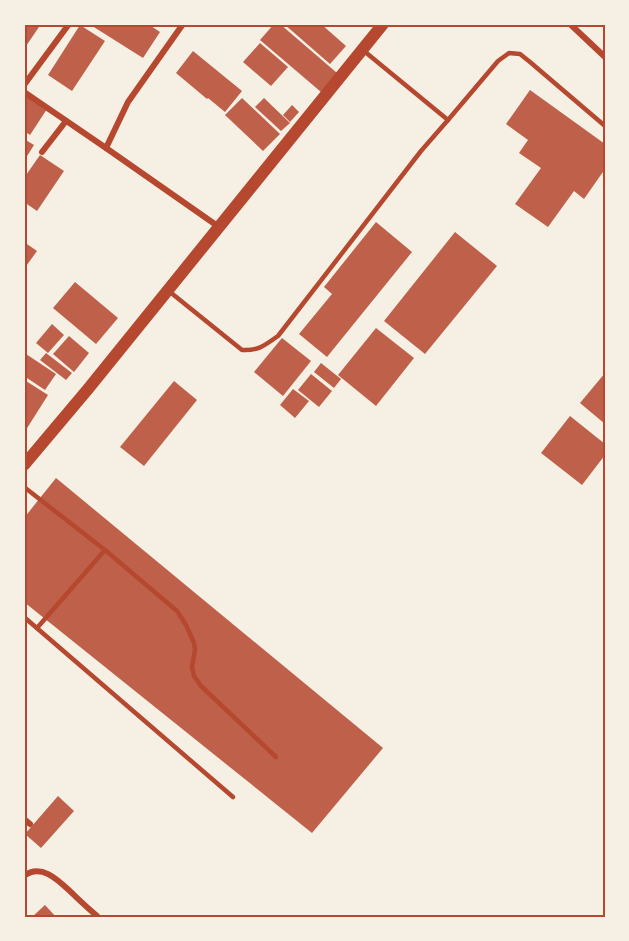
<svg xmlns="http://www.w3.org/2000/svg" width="629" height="941" font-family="'Public Sans',sans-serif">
<rect width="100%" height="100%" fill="#f6efe4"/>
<g fill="#bf614a">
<polygon points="24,24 36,24 39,27 24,49"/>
<polygon points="89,24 148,24 160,32 143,58"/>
<polygon points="274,24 280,24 337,73 321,92 260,40"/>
<polygon points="284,24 321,24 346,46 330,64"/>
<polygon points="80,25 105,41 72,91 48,75"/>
<polygon points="260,43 288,67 271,86 243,62"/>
<polygon points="193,51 242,91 225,112 208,98 207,99 176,73"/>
<polygon points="530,90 605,144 605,169 584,199 574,191 548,227 515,204 541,168 519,153 528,140 506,124"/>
<polygon points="24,93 47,109 30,135 24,131"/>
<polygon points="242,98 280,134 263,151 225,115"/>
<polygon points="264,98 290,123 281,131 255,107"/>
<polygon points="292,105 299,112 290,122 283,115"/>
<polygon points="24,139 34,145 24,161"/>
<polygon points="40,155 64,171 37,211 24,202 24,178"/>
<polygon points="376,222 412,252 327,357 299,334 332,294 324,287"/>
<polygon points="455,232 497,266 425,354 384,321"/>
<polygon points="24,242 37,251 24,269"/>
<polygon points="75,282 118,318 96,344 53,308"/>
<polygon points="52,324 64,335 48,353 36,343"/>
<polygon points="376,328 414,358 376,406 338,375"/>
<polygon points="69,336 89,353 74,372 53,354"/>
<polygon points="282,338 311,361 283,396 254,372"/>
<polygon points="46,353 72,373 66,380 40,360"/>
<polygon points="26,354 56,374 45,390 24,376 24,357"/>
<polygon points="321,363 341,379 334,388 314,372"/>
<polygon points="605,373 605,424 580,403"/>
<polygon points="311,374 332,391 319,407 298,390"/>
<polygon points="26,381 48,395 24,433 24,384"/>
<polygon points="174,381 197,400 144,466 120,447"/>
<polygon points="293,389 309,401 295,418 280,405"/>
<polygon points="570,416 605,444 605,455 582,485 541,453"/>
<polygon points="56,478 383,748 312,833 24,602 24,518"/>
<polygon points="58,796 74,811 41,848 25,834"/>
<polygon points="45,905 56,917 32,917"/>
</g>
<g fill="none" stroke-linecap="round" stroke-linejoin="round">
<g stroke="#b5482f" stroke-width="4.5">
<polyline points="448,120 498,61 509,53 520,54 530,62 605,126"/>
<path d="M170,292L242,350C259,351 265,345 278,336L421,151L448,120L364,51"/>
<polyline points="24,487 105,550 177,611 186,625 194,643 195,650 192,667 194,676 201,686 276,757"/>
<polyline points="24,617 233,797"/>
<polyline points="37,628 105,550"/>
</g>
<g stroke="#b5482f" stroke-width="6">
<polyline points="183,24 128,102 106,148 219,227"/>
<polyline points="570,24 605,57"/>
<polyline points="24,85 69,24"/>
<polyline points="24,92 106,148"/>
<polyline points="42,152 66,121"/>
<polyline points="24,819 30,824"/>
<path d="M24,876C42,862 60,882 73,894C81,902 89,909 98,917"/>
</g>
<polyline stroke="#b5482f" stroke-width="12" points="24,465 88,389 383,24"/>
</g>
<rect width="629" height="941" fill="none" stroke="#f6efe4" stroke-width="51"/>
<rect x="26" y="26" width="578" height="890" fill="none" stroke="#b5482f" stroke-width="2"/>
</svg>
